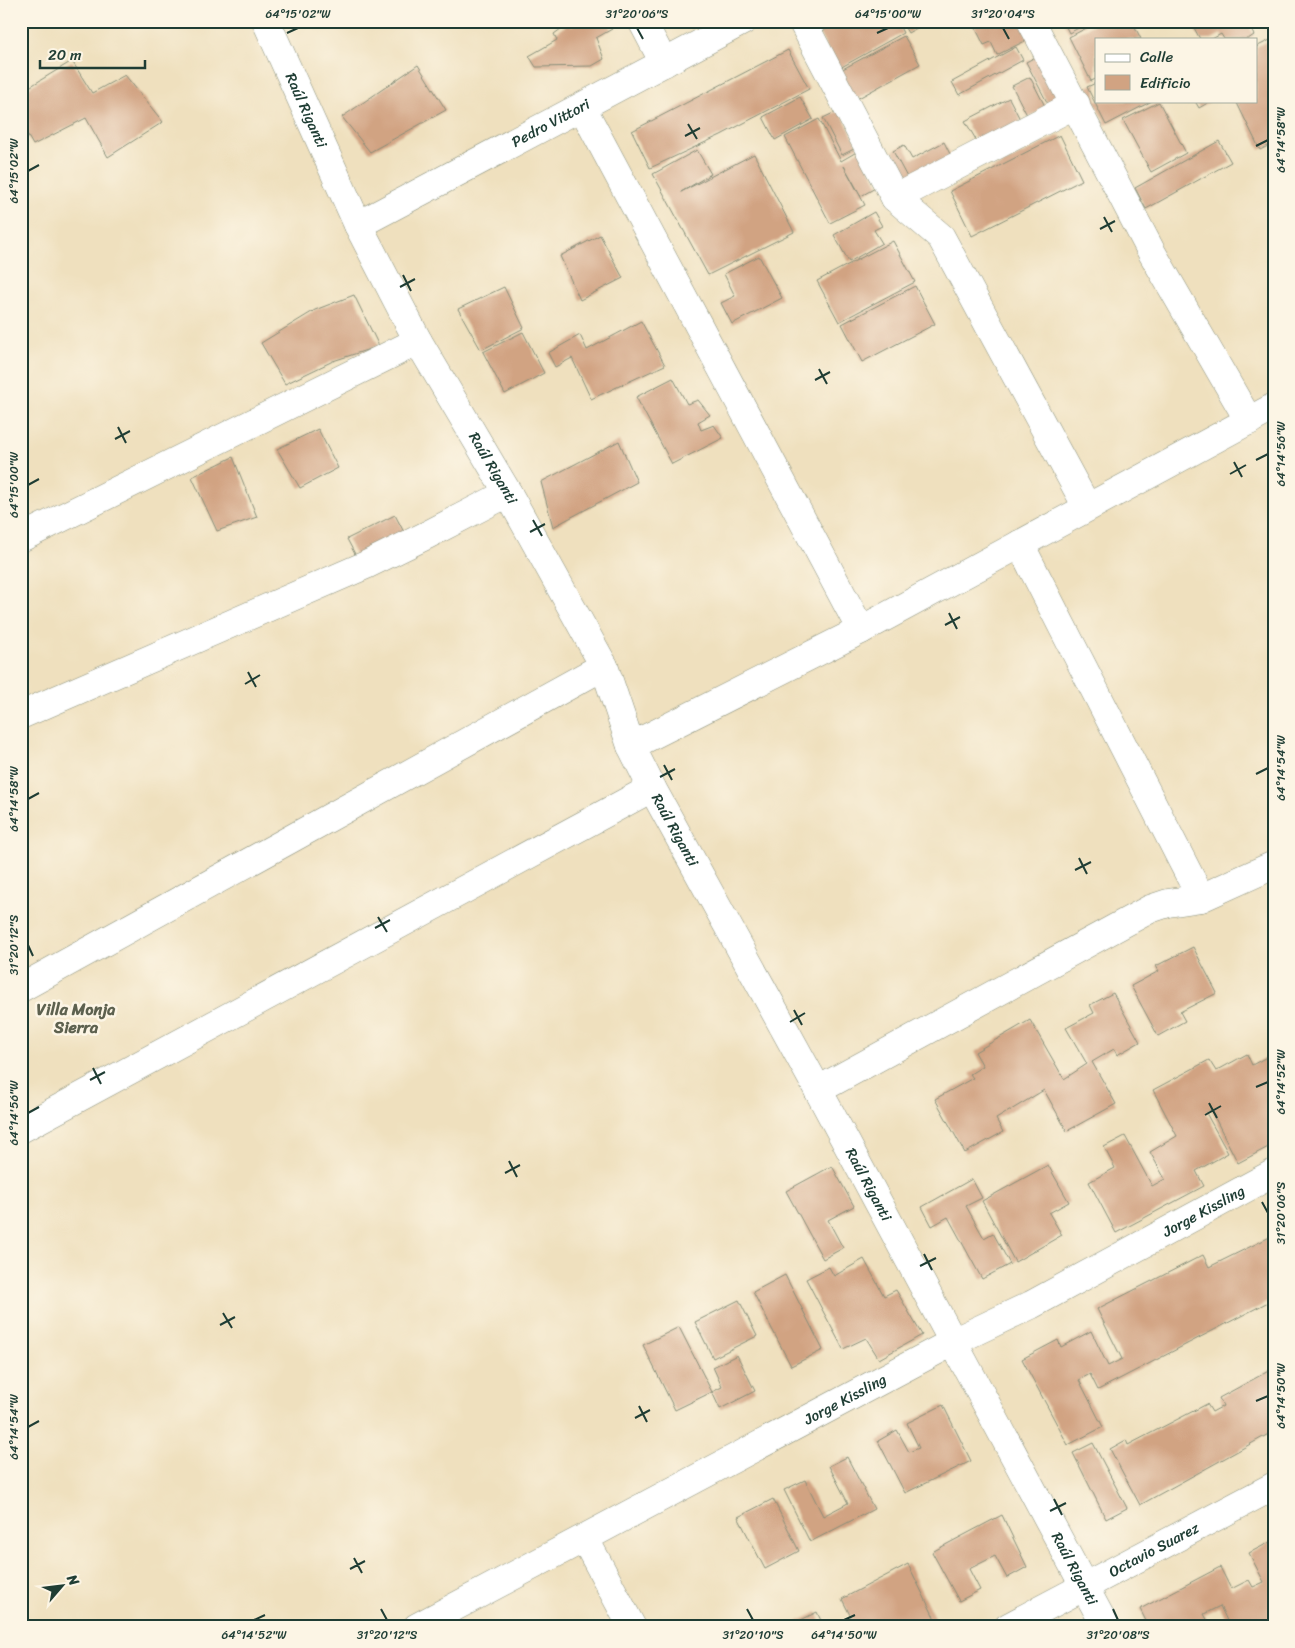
<svg xmlns="http://www.w3.org/2000/svg" width="1295" height="1648" font-family="Sriracha,sans-serif">
<rect width="100%" height="100%" fill="#fcf5e5"/>
<filter id="ink" filterUnits="userSpaceOnUse"><feTurbulence type="fractalNoise" baseFrequency=".02" numOctaves="2"/><feDisplacementMap in="SourceGraphic" scale="10" xChannelSelector="R" yChannelSelector="G"/><feConvolveMatrix kernelMatrix="1 2 1 2 8 2 1 2 1" color-interpolation-filters="sRGB"/></filter>
<filter id="wash" filterUnits="userSpaceOnUse"><feTurbulence type="fractalNoise" baseFrequency=".0096" numOctaves="4" result="noise"/><feDisplacementMap in="SourceGraphic" scale="20" xChannelSelector="R" yChannelSelector="G"/><feGaussianBlur stdDeviation="1.12" result="paint"/><feColorMatrix in="noise" values="0 0 0 0 0 0 0 0 0 0 0 0 0 0 0 0 0 1.4 0 .05"/><feComposite in="paint" operator="in"/></filter>
<g filter="url(#wash)">
<rect width="100%" height="100%" fill="#efe0be"/>
<g id="blocks">
<g fill="#d1a382">
<polygon points="582,21 607,21 612,29 596,38 604,59 592,66 536,67 529,56 557,40 554,34 569,23 571,27"/>
<polygon points="840,21 897,21 903,33 838,69 819,33"/>
<polygon points="901,21 929,21 908,33"/>
<polygon points="972,21 1027,21 1035,36 997,55 991,42 984,45"/>
<polygon points="1063,21 1092,21 1069,33"/>
<polygon points="1100,21 1132,21 1141,39 1096,39 1096,79 1091,81 1069,37"/>
<polygon points="1201,21 1246,21 1254,35 1248,39 1224,39 1221,34 1212,39 1200,39 1193,26"/>
<polygon points="904,36 920,64 855,100 839,71"/>
<polygon points="1272,39 1274,42 1274,143 1260,150 1236,101 1256,101 1256,47"/>
<polygon points="1016,47 1023,60 959,95 952,82"/>
<polygon points="788,50 809,89 721,135 650,168 632,131"/>
<polygon points="1043,53 1065,97 1049,106 1026,62"/>
<polygon points="72,61 92,93 125,75 163,122 108,157 86,118 33,145 21,124 21,92"/>
<polygon points="418,65 446,110 370,152 342,117"/>
<polygon points="1030,77 1046,108 1028,117 1012,86"/>
<polygon points="1096,83 1096,101 1152,101 1106,125 1087,87"/>
<polygon points="800,97 813,119 775,140 763,117"/>
<polygon points="1009,98 1021,121 978,143 965,121"/>
<polygon points="1195,101 1211,101 1199,108"/>
<polygon points="1159,102 1186,153 1151,172 1123,120"/>
<polygon points="840,110 858,147 842,155 823,118"/>
<polygon points="819,119 841,161 860,150 879,186 861,196 844,166 865,205 830,223 785,137"/>
<polygon points="1060,135 1082,180 972,236 950,191"/>
<polygon points="1219,141 1231,162 1146,209 1135,188"/>
<polygon points="944,142 952,158 909,181 893,151 904,145 912,159"/>
<polygon points="697,150 711,174 681,192 754,154 794,232 708,275 653,174"/>
<polygon points="874,212 882,226 874,230 882,243 849,262 834,235"/>
<polygon points="600,235 623,278 580,300 560,256"/>
<polygon points="893,241 915,282 839,322 817,281"/>
<polygon points="759,256 782,298 732,324 721,303 735,296 724,274"/>
<polygon points="915,286 935,324 862,362 842,324"/>
<polygon points="504,287 524,328 481,350 458,309"/>
<polygon points="354,295 379,346 333,361 285,384 261,343 315,310"/>
<polygon points="641,321 665,365 591,399 572,358 555,367 548,353 580,335 587,350"/>
<polygon points="523,332 544,373 505,394 483,352"/>
<polygon points="673,378 687,404 698,400 710,415 698,422 701,430 714,425 723,438 672,464 636,397"/>
<polygon points="318,429 338,468 300,488 277,449"/>
<polygon points="619,441 637,482 553,527 541,482"/>
<polygon points="233,457 257,517 217,531 192,477"/>
<polygon points="395,515 405,534 356,556 347,539"/>
<polygon points="1193,947 1217,993 1180,1012 1185,1021 1158,1036 1131,986 1159,971 1156,966"/>
<polygon points="1113,993 1140,1042 1117,1055 1114,1049 1092,1062 1116,1104 1067,1131 1044,1090 996,1119 1003,1132 965,1153 935,1099 973,1078 970,1074 983,1066 975,1052 1030,1020 1064,1079 1087,1064 1066,1028 1094,1013 1090,1005"/>
<polygon points="1274,1053 1274,1144 1238,1163 1215,1118 1212,1109 1206,1113 1228,1153 1196,1171 1204,1186 1116,1233 1089,1182 1115,1168 1104,1147 1125,1136 1152,1186 1165,1179 1150,1152 1177,1136 1153,1090 1209,1060 1216,1071 1247,1054 1252,1065"/>
<polygon points="1048,1165 1069,1202 1049,1213 1062,1235 1015,1262 982,1201"/>
<polygon points="832,1166 854,1206 828,1220 843,1248 823,1259 786,1191"/>
<polygon points="972,1179 982,1198 966,1206 984,1238 993,1233 1010,1264 982,1279 948,1217 932,1226 922,1207"/>
<polygon points="1274,1235 1274,1299 1098,1390 1090,1374 1079,1380 1103,1427 1068,1445 1022,1359 1058,1340 1061,1347 1091,1331 1108,1366 1122,1359 1097,1309 1203,1255 1209,1267"/>
<polygon points="864,1259 884,1296 896,1290 922,1335 879,1359 866,1338 843,1349 806,1279 829,1267 834,1276"/>
<polygon points="785,1275 823,1350 791,1366 753,1292"/>
<polygon points="739,1300 757,1336 713,1358 695,1322"/>
<polygon points="679,1327 712,1392 675,1410 643,1345"/>
<polygon points="737,1355 755,1391 720,1409 712,1392 722,1387 713,1367"/>
<polygon points="1274,1368 1274,1431 1140,1505 1110,1449 1126,1440 1128,1445 1207,1404 1212,1412 1223,1406 1219,1398"/>
<polygon points="943,1405 971,1461 905,1493 878,1441 897,1430 909,1452 919,1448 907,1423"/>
<polygon points="1093,1443 1127,1508 1106,1519 1073,1453"/>
<polygon points="847,1457 874,1509 810,1542 784,1490 805,1480 823,1516 848,1503 829,1466"/>
<polygon points="773,1499 799,1551 765,1569 738,1517"/>
<polygon points="1002,1515 1027,1567 1007,1578 995,1556 969,1569 980,1590 959,1601 932,1552"/>
<polygon points="1272,1541 1274,1543 1274,1613 1269,1615 1274,1627 1230,1627 1220,1606 1204,1614 1211,1627 1149,1627 1140,1609 1220,1567 1231,1589 1249,1580 1253,1587 1264,1582 1249,1553"/>
<polygon points="908,1564 935,1619 919,1627 856,1627 842,1599"/>
<polygon points="817,1612 824,1627 787,1627"/>
</g>
</g>
</g>
<g filter="url(#ink)">
<use href="#blocks" fill-opacity="0" stroke="#878e79" stroke-width="1"/>
<g fill="none" stroke-linecap="round" stroke-linejoin="round">
<defs>
<g id="minor">
<path id="s1" d="M266,21L358,225L418,341L508,493L604,666L631,746L652,788L818,1090L1106,1627"/>
<polyline points="642,21 664,63"/>
<polyline points="802,21 895,198 941,237 1087,507"/>
<polyline points="1031,21 1151,251 1249,421"/>
<polyline points="582,107 861,630"/>
<polyline points="895,198 1076,104"/>
<path id="s2" d="M358,225L743,21"/>
<polyline points="21,538 418,341"/>
<polyline points="21,715 366,565 427,535 508,493"/>
<polyline points="631,746 861,630 1274,407"/>
<polyline points="1201,898 1274,865"/>
<polyline points="21,988 604,666"/>
<polyline points="818,1090 1150,909 1168,903 1201,898 1020,544"/>
<polyline points="21,1129 652,788"/>
<polyline points="585,1539 632,1627"/>
<path id="s3" d="M417,1627L953,1342L1031,1305L1274,1173"/>
<path id="s4" d="M1008,1627L1274,1486"/>
</g>
</defs>
<use href="#minor" stroke="#878e79" stroke-width="29"/>
<use href="#minor" stroke="#fff" stroke-width="28"/>
</g>
</g>
<path fill="none" stroke="#1f3d34" stroke-width="2" d="M637,28L643,39M1003,28L1009,39M287,33L298,28M877,33L888,28M688,124L697,139M685,136L700,128M1256,146L1268,140M28,171L39,165M1104,217L1112,232M1100,229L1115,221M403,275L411,291M400,287L415,279M819,369L827,384M815,380L830,372M118,427L126,443M115,439L130,431M1256,460L1268,454M1234,462L1242,477M1230,474L1246,465M28,485L39,479M533,520L542,536M530,532L545,524M949,613L957,629M945,625L960,617M248,672L256,687M245,684L260,675M664,765L672,780M1256,774L1268,768M660,777L675,769M28,799L39,793M1079,858L1087,874M1075,870L1091,862M378,917L387,932M375,928L390,920M28,945L33,956M794,1010L802,1025M790,1022L805,1013M93,1068L101,1084M90,1080L105,1072M1256,1087L1268,1082M1209,1103L1217,1118M28,1113L39,1107M1205,1115L1221,1106M509,1161L517,1177M505,1173L520,1165M1262,1202L1268,1213M924,1254L932,1270M920,1266L936,1258M223,1313L232,1328M220,1325L235,1317M1256,1401L1268,1396M639,1406L647,1422M635,1418L650,1410M28,1427L39,1421M1054,1499L1062,1515M1050,1511L1066,1503M354,1558L362,1573M350,1569L365,1561M381,1609L387,1620M747,1609L753,1620M1113,1609L1118,1620M254,1620L265,1615M844,1620L855,1615"/>
<g text-anchor="middle" stroke-width="5" stroke-linejoin="round" paint-order="stroke">
<g font-size="15" fill="#1f3d34" stroke="#fcf5e5">
<text dy="5" stroke="none"><textPath href="#s1" startOffset="98">Raúl Riganti</textPath></text>
<text dy="5" stroke="none"><textPath href="#s2" startOffset="218">Pedro Vittori</textPath></text>
<text dy="5" stroke="none"><textPath href="#s1" startOffset="502">Raúl Riganti</textPath></text>
<text dy="5" stroke="none"><textPath href="#s1" startOffset="908">Raúl Riganti</textPath></text>
<text dy="5" stroke="none"><textPath href="#s1" startOffset="1312">Raúl Riganti</textPath></text>
<text dy="5" stroke="none"><textPath href="#s3" startOffset="890">Jorge Kissling</textPath></text>
<text dy="5" stroke="none"><textPath href="#s3" startOffset="485">Jorge Kissling</textPath></text>
<text dy="5" stroke="none"><textPath href="#s4" startOffset="165">Octavio Suarez</textPath></text>
<text dy="5" stroke="none"><textPath href="#s1" startOffset="1748">Raúl Riganti</textPath></text>
</g>
<g font-size="16" font-weight="bold" fill="#5d614f" stroke="#fcf5e5">
<text x="76" y="1015">Villa Monja<tspan x="76" dy="18">Sierra</tspan></text>
</g>
</g>
<rect width="1295" height="1648" fill="none" stroke="#fcf5e5" stroke-width="55"/>
<rect x="1095" y="38" width="162" height="65" fill="#fcf5e5" stroke="#a4ab9e"/>
<rect x="1105" y="54" width="25" height="8" fill="#ffffff" stroke="#a4ab9e"/>
<text x="1140" y="62" font-size="15" fill="#1f3d34">Calle</text>
<rect x="1105" y="75" width="25" height="15" fill="#d1a382" stroke="#a4ab9e"/>
<text x="1140" y="88" font-size="15" fill="#1f3d34">Edificio</text>
<g transform="translate(62 1586) rotate(62)" stroke="#fcf5e5" stroke-width="4" paint-order="stroke">
<path d="M0-4L9 19L0 12L-9 19Z" fill="#1f3d34"/>
<text y="-8" font-size="14" font-weight="bold" text-anchor="middle" fill="#1f3d34">N</text>
</g>
<path d="M40 60v8h105v-8" fill="none" stroke="#1f3d34" stroke-width="2.5"/>
<text x="48" y="60" font-size="15" fill="#1f3d34" stroke="#fcf5e5" stroke-width="4" paint-order="stroke">20 m</text>
<rect x="28" y="28" width="1240" height="1592" fill="none" stroke="#1f3d34" stroke-width="2"/>
<g font-size="12" text-anchor="middle" fill="#1f3d34">
<text x="298" y="18">64°15'02"W</text>
<text x="637" y="18">31°20'06"S</text>
<text x="888" y="18">64°15'00"W</text>
<text x="1003" y="18">31°20'04"S</text>
<text transform="translate(1281 140) rotate(-90)" y="4">64°14'58"W</text>
<text transform="translate(14 171) rotate(-90)" y="4">64°15'02"W</text>
<text transform="translate(1281 454) rotate(-90)" y="4">64°14'56"W</text>
<text transform="translate(14 485) rotate(-90)" y="4">64°15'00"W</text>
<text transform="translate(1281 768) rotate(-90)" y="4">64°14'54"W</text>
<text transform="translate(14 799) rotate(-90)" y="4">64°14'58"W</text>
<text transform="translate(14 945) rotate(-90)" y="4">31°20'12"S</text>
<text transform="translate(1281 1082) rotate(-90)" y="4">64°14'52"W</text>
<text transform="translate(14 1113) rotate(-90)" y="4">64°14'56"W</text>
<text transform="translate(1281 1213) rotate(-90)" y="4">31°20'06"S</text>
<text transform="translate(1281 1396) rotate(-90)" y="4">64°14'50"W</text>
<text transform="translate(14 1427) rotate(-90)" y="4">64°14'54"W</text>
<text x="254" y="1639">64°14'52"W</text>
<text x="387" y="1639">31°20'12"S</text>
<text x="753" y="1639">31°20'10"S</text>
<text x="844" y="1639">64°14'50"W</text>
<text x="1118" y="1639">31°20'08"S</text>
</g>
</svg>
